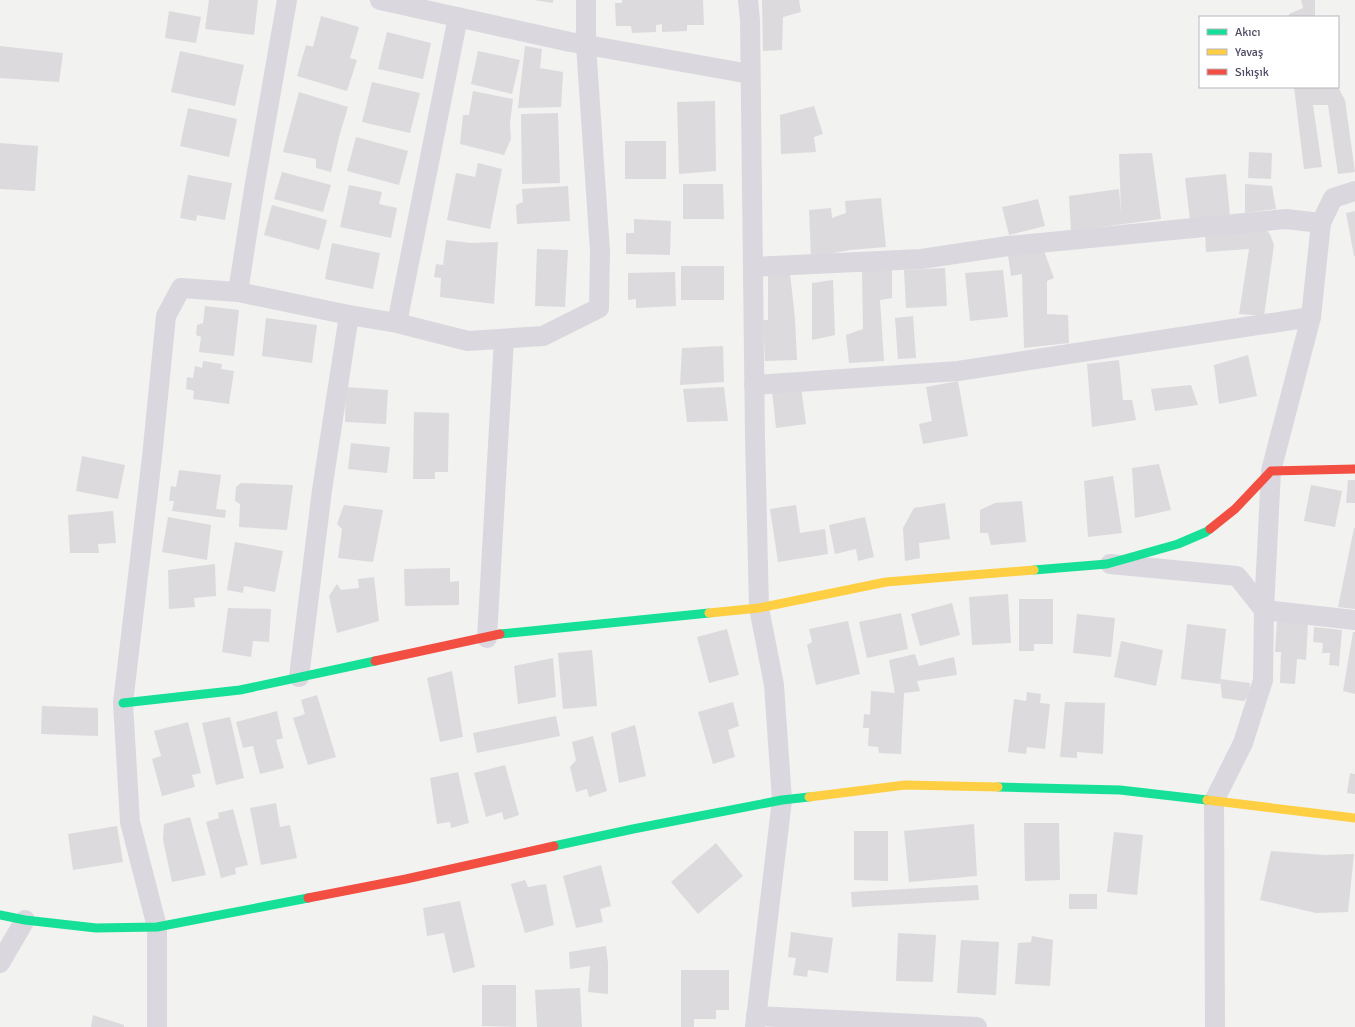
<svg xmlns="http://www.w3.org/2000/svg" width="1355" height="1027" font-family="Signika,sans-serif">
<rect width="100%" height="100%" fill="#f2f2f1"/>
<g fill="#dcdadd">
<polygon points="209,0 258,0 254,35 205,29"/>
<polygon points="534,0 553,0 553,3"/>
<polygon points="622,0 703,0 704,25 687,25 687,31 662,32 662,24 656,25 656,32 632,33 631,26 616,26 615,3 622,3"/>
<polygon points="762,0 799,0 801,12 783,17 782,50 763,51"/>
<polygon points="1301,0 1315,0 1315,17 1289,17 1289,14 1303,8"/>
<polygon points="169,11 201,17 196,43 165,38"/>
<polygon points="321,16 359,27 350,58 357,60 347,91 297,76 306,45 313,47"/>
<polygon points="387,32 431,43 423,79 378,69"/>
<polygon points="0,46 63,53 59,82 0,78"/>
<polygon points="525,46 542,49 540,68 563,72 561,107 518,108"/>
<polygon points="180,51 244,65 235,106 171,92"/>
<polygon points="478,51 520,60 512,94 471,84"/>
<polygon points="372,82 420,93 410,133 362,122"/>
<polygon points="1294,87 1338,87 1345,100 1355,172 1338,174 1328,105 1313,105 1322,167 1304,169"/>
<polygon points="473,91 513,99 510,123 511,139 504,155 460,144 463,115 469,115"/>
<polygon points="299,92 348,107 339,137 331,172 316,168 316,159 283,152"/>
<polygon points="715,101 716,171 679,174 677,102"/>
<polygon points="814,106 823,134 814,137 816,152 781,154 780,115"/>
<polygon points="188,108 237,119 229,157 180,146"/>
<polygon points="558,113 560,183 522,184 521,114"/>
<polygon points="356,137 408,151 399,185 347,171"/>
<rect x="625" y="141" width="41" height="38"/>
<polygon points="0,143 38,146 35,191 0,189"/>
<polygon points="1249,152 1272,153 1271,179 1248,178"/>
<polygon points="1152,153 1161,219 1071,231 1069,196 1119,189 1121,213 1119,154"/>
<polygon points="478,163 502,169 490,229 447,220 456,173 475,177"/>
<polygon points="282,172 331,185 323,212 274,199"/>
<polygon points="1226,174 1230,216 1190,220 1185,178"/>
<polygon points="188,175 232,183 225,220 197,215 196,221 180,218"/>
<polygon points="683,184 723,184 724,219 683,219"/>
<polygon points="1245,184 1272,186 1276,209 1245,213"/>
<polygon points="349,185 382,192 379,204 397,208 391,238 340,227"/>
<polygon points="568,186 570,221 517,224 516,205 523,202 522,189"/>
<polygon points="881,198 886,247 850,250 811,257 809,210 831,208 832,218 846,213 845,201"/>
<polygon points="1038,199 1045,226 1009,235 1002,207"/>
<polygon points="272,205 327,220 319,250 264,235"/>
<polygon points="1355,211 1355,256 1354,256 1346,213"/>
<polygon points="634,219 671,221 670,255 626,254 626,233 634,233"/>
<polygon points="1265,229 1270,234 1274,245 1264,316 1239,314 1249,249 1206,252 1205,231"/>
<polygon points="446,240 470,243 498,242 494,304 440,297 441,278 434,277 436,264 443,265"/>
<polygon points="332,243 380,253 373,289 325,279"/>
<polygon points="537,249 568,250 565,307 535,306"/>
<polygon points="1044,251 1054,278 1047,281 1047,314 1068,315 1069,343 1024,348 1022,274 1011,276 1008,255"/>
<rect x="681" y="266" width="43" height="34"/>
<polygon points="892,266 892,298 880,300 884,361 849,363 846,335 863,329 862,270"/>
<polygon points="945,268 947,306 906,308 904,270"/>
<polygon points="1003,270 1008,317 970,321 965,273"/>
<polygon points="675,272 676,306 636,308 636,299 628,300 628,273"/>
<polygon points="790,273 795,319 797,360 765,361 763,320 768,320 768,275"/>
<polygon points="833,280 835,335 812,340 812,283"/>
<polygon points="205,306 239,310 234,356 199,352 201,337 196,335 197,325 203,323"/>
<polygon points="913,316 916,358 898,359 895,318"/>
<polygon points="266,318 317,325 312,363 262,356"/>
<polygon points="723,346 724,382 680,385 682,348"/>
<polygon points="1248,355 1257,396 1219,404 1214,365"/>
<polygon points="1119,360 1123,400 1132,400 1136,420 1092,427 1087,364"/>
<polygon points="203,361 222,364 221,369 234,371 229,404 193,399 194,391 186,389 187,377 193,378 195,366 202,368"/>
<polygon points="958,381 968,436 923,444 919,424 932,421 926,387"/>
<polygon points="1191,385 1198,405 1155,411 1151,389"/>
<polygon points="346,387 388,390 386,424 345,422"/>
<polygon points="724,387 728,421 687,422 683,389"/>
<polygon points="801,387 806,424 776,428 772,391"/>
<polygon points="414,412 449,413 448,472 435,472 435,479 413,479"/>
<polygon points="351,443 390,447 387,473 348,469"/>
<polygon points="82,456 125,465 118,499 76,491"/>
<polygon points="1159,464 1171,510 1135,518 1132,468"/>
<polygon points="179,470 221,475 216,509 226,510 225,518 172,511 174,501 169,501 171,486 176,487"/>
<polygon points="1113,476 1122,533 1088,537 1084,481"/>
<polygon points="1348,480 1355,480 1355,503 1346,503"/>
<polygon points="241,483 293,485 287,530 239,527 240,504 235,501 236,487"/>
<polygon points="1311,485 1342,491 1335,527 1304,521"/>
<polygon points="1022,501 1026,542 991,545 988,533 980,533 980,510 995,503"/>
<polygon points="945,503 950,539 919,543 920,558 905,561 903,528 914,508"/>
<polygon points="344,505 383,510 373,562 338,558 342,529 337,524"/>
<polygon points="796,505 800,533 825,529 828,554 778,562 770,509"/>
<polygon points="113,511 116,543 98,544 99,553 70,553 68,515"/>
<polygon points="168,517 211,525 207,560 162,552"/>
<polygon points="865,517 874,557 858,561 856,549 835,554 829,525"/>
<polygon points="1354,528 1355,528 1355,609 1338,607"/>
<polygon points="235,542 283,551 275,592 244,586 243,593 227,590"/>
<polygon points="215,564 216,596 194,598 195,607 169,609 168,570"/>
<polygon points="450,568 450,582 459,581 459,605 405,606 404,569"/>
<polygon points="374,577 379,621 337,633 329,596 337,584 341,590 359,588 358,579"/>
<polygon points="1008,594 1011,643 972,645 969,597"/>
<polygon points="1019,599 1053,599 1053,644 1034,644 1034,651 1019,651"/>
<polygon points="952,603 960,635 920,646 911,614"/>
<polygon points="228,608 271,609 269,642 253,641 251,657 222,652"/>
<polygon points="901,613 908,649 867,658 859,622"/>
<polygon points="1077,614 1115,618 1111,657 1073,653"/>
<polygon points="1277,620 1308,622 1306,660 1297,659 1295,684 1280,683 1281,652 1275,652"/>
<polygon points="848,621 860,674 816,685 807,645 812,642 809,629"/>
<polygon points="1187,624 1226,629 1220,684 1181,679"/>
<polygon points="1314,627 1342,630 1339,666 1329,665 1330,653 1322,653 1323,643 1313,642"/>
<polygon points="727,629 739,675 709,683 697,637"/>
<polygon points="1353,632 1355,632 1355,694 1343,691"/>
<polygon points="1121,641 1163,650 1156,686 1114,677"/>
<polygon points="592,650 597,706 563,709 558,653"/>
<polygon points="915,654 919,666 954,657 957,675 917,681 920,691 904,693 901,754 879,753 878,747 868,746 869,728 863,728 864,714 870,715 871,691 895,693 889,660"/>
<polygon points="553,658 556,697 518,704 514,666"/>
<polygon points="452,671 463,737 440,742 427,678"/>
<polygon points="1220,679 1250,683 1249,695 1244,701 1222,698"/>
<polygon points="1027,692 1041,694 1040,703 1050,704 1045,749 1027,747 1026,754 1008,752 1014,699 1026,701"/>
<polygon points="317,695 336,757 308,765 293,718 305,714 301,700"/>
<polygon points="733,702 739,726 728,730 735,757 713,764 698,712"/>
<polygon points="1065,702 1105,703 1103,754 1077,752 1077,758 1060,757"/>
<polygon points="42,706 98,708 98,736 41,734"/>
<polygon points="277,711 283,738 276,740 284,768 260,774 253,746 243,748 236,722"/>
<polygon points="556,716 560,736 477,753 473,733"/>
<polygon points="230,717 244,778 216,785 202,723"/>
<polygon points="188,722 201,773 192,775 195,787 162,796 152,759 161,756 154,731"/>
<polygon points="635,725 646,776 619,783 611,733"/>
<polygon points="593,736 607,791 589,797 587,789 576,792 570,767 576,760 572,742"/>
<polygon points="505,765 519,815 504,820 502,812 486,817 474,773"/>
<polygon points="458,772 469,823 451,828 450,822 437,824 430,778"/>
<polygon points="1350,773 1355,774 1355,794 1347,793"/>
<polygon points="276,803 280,827 290,825 297,858 261,865 250,808"/>
<polygon points="233,809 248,865 235,868 236,874 221,878 206,822 219,818 218,813"/>
<polygon points="190,817 206,875 172,882 163,840 164,824"/>
<polygon points="1024,823 1059,823 1060,880 1025,881"/>
<polygon points="974,824 977,876 909,882 904,831"/>
<polygon points="117,826 123,862 73,870 68,834"/>
<polygon points="854,831 888,831 888,881 854,880"/>
<polygon points="1114,832 1143,835 1137,895 1107,892"/>
<polygon points="716,843 743,876 698,914 671,882"/>
<polygon points="1271,851 1325,855 1354,854 1348,912 1316,913 1260,900"/>
<polygon points="601,865 611,906 600,909 603,922 576,928 563,876"/>
<polygon points="525,880 528,887 546,884 554,925 525,933 511,884"/>
<polygon points="978,885 979,900 852,907 851,892"/>
<rect x="1069" y="894" width="28" height="15"/>
<polygon points="460,901 475,967 453,973 444,933 427,936 423,908"/>
<polygon points="791,932 833,938 828,973 808,970 807,977 793,975 796,958 788,957"/>
<polygon points="898,933 936,935 933,982 896,981"/>
<polygon points="1032,936 1053,940 1050,986 1015,984 1018,943 1031,942"/>
<polygon points="961,940 999,942 996,995 957,993"/>
<polygon points="606,946 608,963 608,994 588,992 590,966 570,969 569,952"/>
<polygon points="681,970 729,970 729,1010 716,1010 716,1019 694,1019 694,1027 681,1027"/>
<polygon points="482,985 516,985 516,1027 482,1026"/>
<polygon points="580,988 582,1027 537,1027 535,990"/>
<polygon points="93,1015 124,1025 124,1027 91,1027"/>
</g>
<g fill="none" stroke-linecap="round" stroke-linejoin="round">
<g stroke="#dad8de" stroke-width="20">
<polyline points="380,0 570,42 750,74"/>
<polyline points="748,0 750,20 755,438 759,608 774,685 782,800 755,1027"/>
<polyline points="753,267 921,259 1008,246 1286,219 1321,223"/>
<polyline points="238,292 349,315 397,323 468,341 543,336 599,308 600,251 586,45 586,0"/>
<polyline points="397,323 458,17"/>
<polyline points="754,385 958,371 1311,317"/>
<polyline points="1110,564 1237,576 1264,610 1355,620"/>
<polyline points="487,638 504,339"/>
<polyline points="299,677 322,490 349,315"/>
<polyline points="0,963 25,920"/>
<polyline points="756,1016 977,1027"/>
<polyline points="157,1027 157,927 130,822 123,703 152,457 166,316 181,288 238,292 254,189 287,0"/>
<polyline points="1215,1027 1214,801 1243,743 1263,680 1264,610 1271,471 1311,317 1321,223 1333,198 1355,191"/>
</g>
<g stroke="#16e098" stroke-width="9">
<polyline points="1034,570 1107,564 1178,544 1206,532 1210,529"/>
<polyline points="500,634 709,613"/>
<polyline points="123,703 240,690 375,661"/>
<polyline points="998,787 1120,790 1207,800"/>
<polyline points="554,846 633,829 782,800 809,797"/>
<polyline points="0,915 25,920 96,928 157,927 308,898"/>
</g>
<g stroke="#ffcf43" stroke-width="9">
<polyline points="709,613 759,608 886,582 1034,570"/>
<polyline points="809,797 905,785 998,787"/>
<polyline points="1207,800 1355,818"/>
</g>
<g stroke="#f24e42" stroke-width="9">
<polyline points="1210,529 1235,509 1271,471 1355,469"/>
<polyline points="375,661 500,634"/>
<polyline points="308,898 406,879 554,846"/>
</g>
</g>
<rect x="1199" y="16" width="140" height="72" fill="#ffffff" stroke="#b8b5bf"/>
<rect x="1207" y="29" width="20" height="6" fill="#16e098" stroke="#b8b5bf"/>
<text x="1235" y="36" font-size="12" fill="#4d4760">Akıcı</text>
<rect x="1207" y="49" width="20" height="6" fill="#ffcf43" stroke="#b8b5bf"/>
<text x="1235" y="56" font-size="12" fill="#4d4760">Yavaş</text>
<rect x="1207" y="69" width="20" height="6" fill="#f24e42" stroke="#b8b5bf"/>
<text x="1235" y="76" font-size="12" fill="#4d4760">Sıkışık</text>
</svg>
